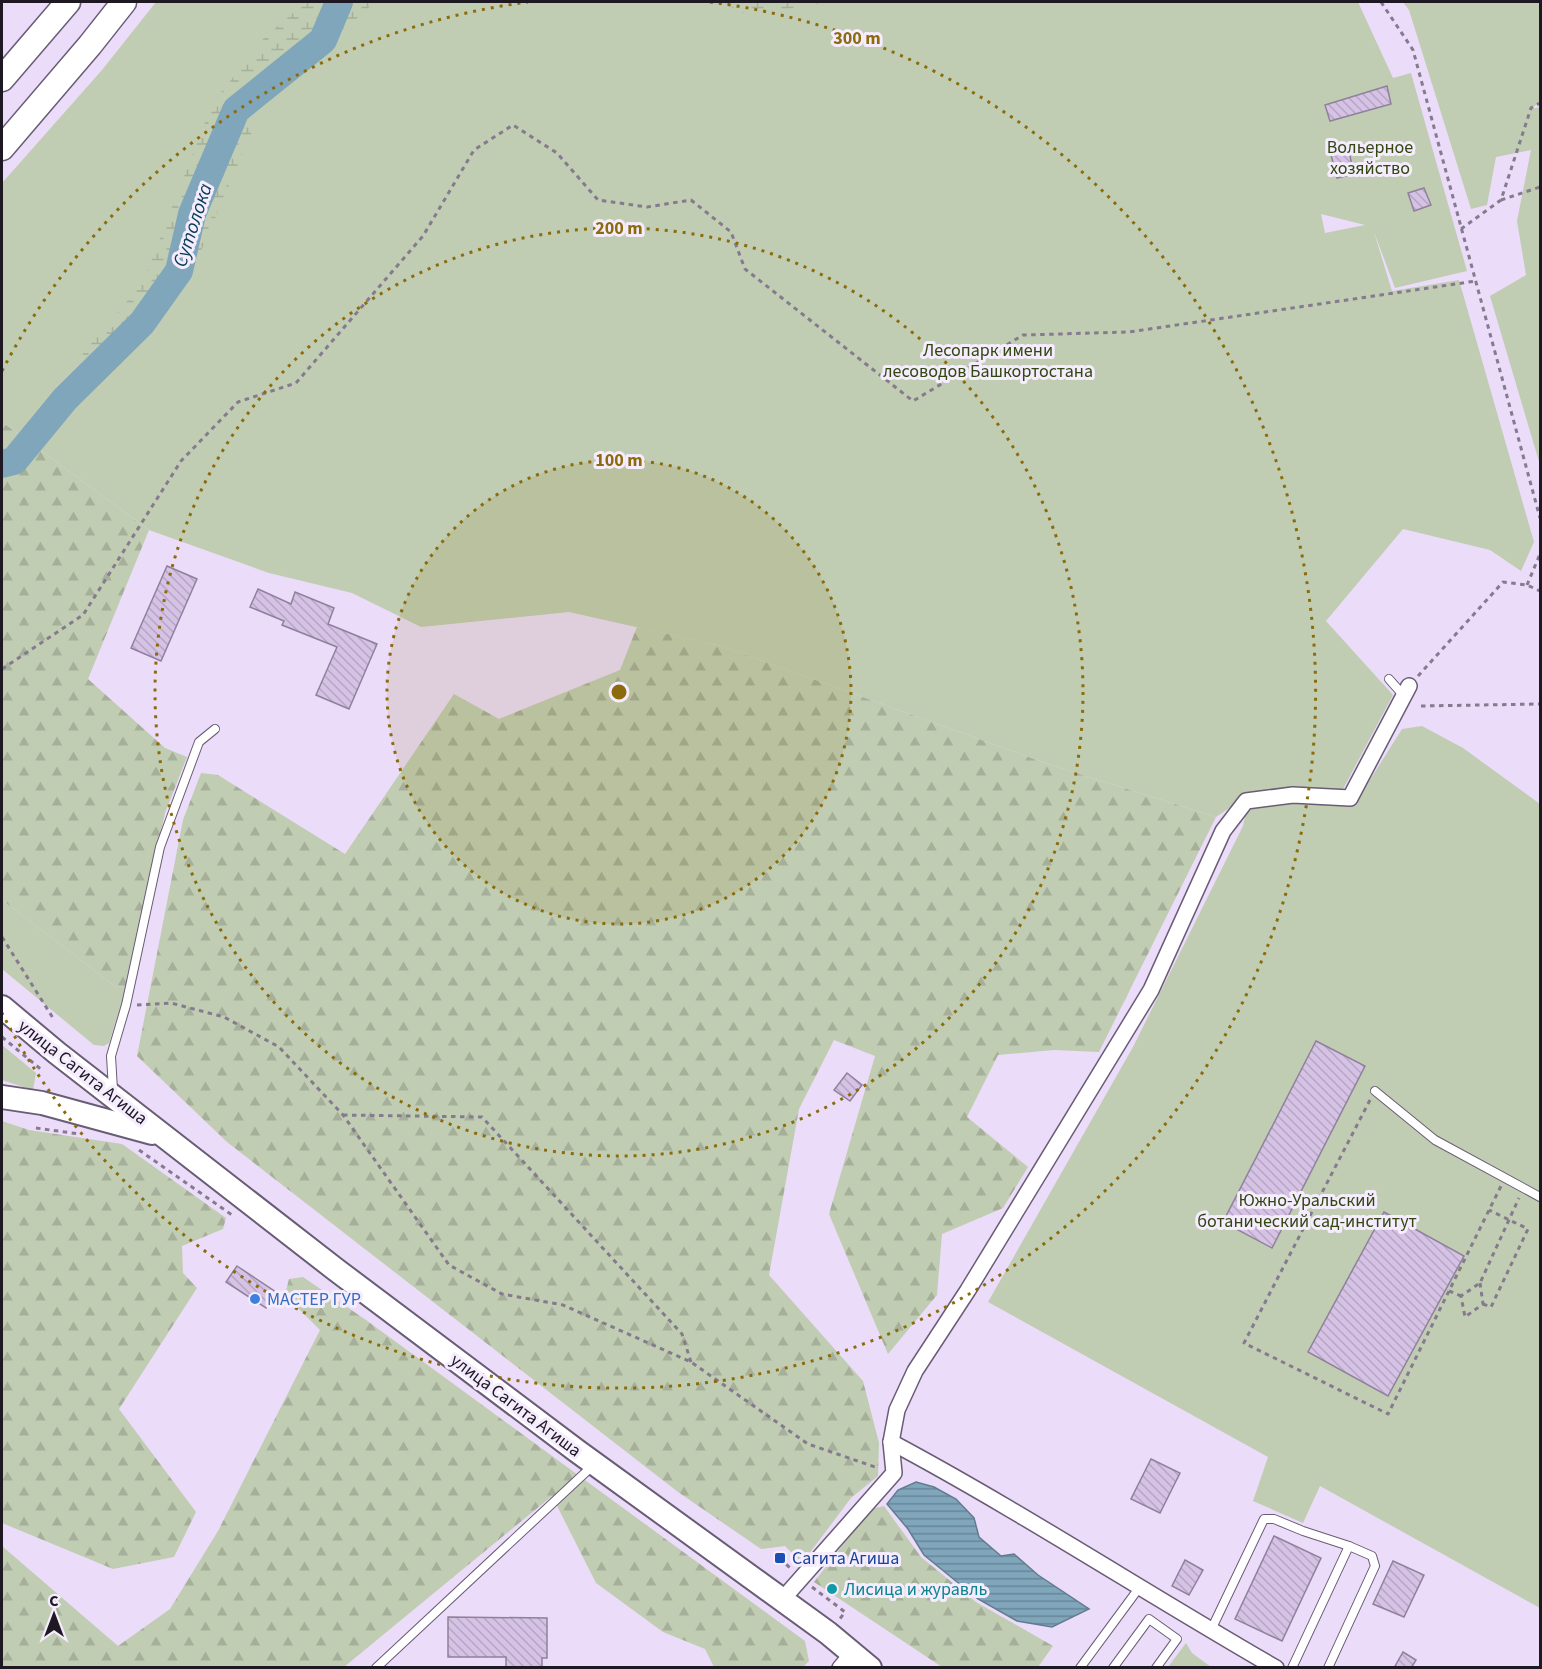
<svg xmlns="http://www.w3.org/2000/svg" width="1542" height="1669" font-family="'Source Sans 3',sans-serif">
<defs>
<pattern id="forest-firs" width="22" height="20" patternUnits="userSpaceOnUse" patternTransform="scale(1.5)"><rect width="22" height="20" fill="#c0cdb2"/><path d="M5 1l3.5 6h-7zM16 11l3.5 6h-7z" fill="#a5af99"/></pattern>
<pattern id="wetland-marsh" width="20" height="14" patternUnits="userSpaceOnUse" patternTransform="scale(1.5)"><rect width="20" height="14" fill="#c0cdb2"/><path d="M1 5h8M5 5V1M11 12h8M15 12V8" fill="none" stroke="#a5af99"/></pattern>
<pattern id="water-rules" width="6" height="5" patternUnits="userSpaceOnUse" patternTransform="scale(1.5)"><rect width="6" height="5" fill="#80a6bc"/><path d="M0 2.5h6" fill="none" stroke="#688698"/></pattern>
<pattern id="building-back-hatch" width="6" height="6" patternUnits="userSpaceOnUse" patternTransform="scale(1.5)"><rect width="6" height="6" fill="#d5c2e5"/><path d="M-1 5l2 2M0 0l6 6M5-1l2 2" fill="none" stroke="#b6a6c4"/></pattern>
</defs>
<rect width="100%" height="100%" fill="#ebdcf9"/>
<g fill="#c0cdb2" fill-rule="evenodd">
<path d="M156,2H1358L1393,78L1411,73L1467,271L1395,288L1374,232L1392,291L1459,280L1534,542L1521,571L1490,550L1403,529L1326,621L1393,695L1342,791L1313,802L1354,805L1402,729L1422,726L1463,748L1540,804V1608L1320,1486L1303,1523L1253,1501L1268,1457L988,1302L1133,1047L1243,826L1250,794L1216,817L1051,765L721,646L569,612L421,627L352,593L269,573L149,530L2,422V183L102,70ZM1321,214L1365,225L1325,233Z"/>
<polygon points="1403,2 1540,2 1540,102 1531,109 1540,107 1540,465 1490,296 1526,275 1517,221 1531,150 1496,157 1487,205 1471,209 1409,10"/>
<polygon points="2,900 116,987 127,986 109,1043 104,1046 94,1045 2,969"/>
<polygon points="2,1045 36,1073 33,1090 2,1080"/>
<polygon points="1186,1643 1192,1653 1211,1667 1168,1667"/>
</g>
<g fill="url(#forest-firs)">
<polygon points="2,422 149,530 88,679 165,748 187,757 165,813 127,986 116,987 2,900"/>
<polygon points="637,627 721,646 1051,765 1216,817 1099,1052 1054,1050 998,1055 967,1117 1028,1167 1003,1208 942,1234 937,1295 888,1354 829,1214 875,1056 834,1040 799,1109 769,1275 863,1381 879,1443 878,1476 851,1498 802,1563 785,1546 761,1549 678,1492 227,1142 137,1056 183,820 201,773 218,775 345,854 454,694 499,719 620,670"/>
<polygon points="2,1121 29,1130 122,1144 226,1218 223,1229 182,1246 183,1273 197,1288 119,1409 196,1512 174,1557 113,1569 2,1523"/>
<polygon points="303,1277 366,1320 805,1641 809,1661 803,1667 714,1667 705,1649 663,1632 596,1583 552,1496 344,1667 2,1667 2,1546 118,1646 170,1609 218,1531 320,1330 285,1295 289,1279"/>
<polygon points="884,1506 921,1557 976,1602 1053,1646 1038,1667 942,1667 814,1582 871,1509"/>
</g>
<g fill="url(#wetland-marsh)">
<polygon points="306,2 375,2 265,101 184,291 56,405 85,350 143,283 212,104 263,39"/>
<polygon points="722,2 828,2 749,16"/>
</g>
<polygon fill="url(#water-rules)" stroke="#637b8e" stroke-width="1.5" points="916,1482 934,1487 956,1499 974,1518 979,1537 1001,1556 1014,1554 1038,1575 1089,1609 1052,1627 1017,1621 978,1599 924,1555 908,1529 887,1504 898,1490"/>
<g fill="none" stroke-linecap="round" stroke-linejoin="round">
<polyline stroke="#80a6bc" stroke-width="28" points="2,464 14,461 65,399 142,323 179,271 192,214 236,110 323,40 339,2"/>
</g>
<g fill="url(#building-back-hatch)" stroke="#8f819b" stroke-width="1.5">
<polygon points="1387,86 1391,104 1330,121 1325,105"/>
<polygon points="1348,147 1354,174 1337,178 1330,151"/>
<polygon points="1424,188 1431,205 1414,211 1408,193"/>
<polygon points="167,566 197,579 161,661 131,648"/>
<polygon points="258,589 291,604 295,592 334,608 328,624 377,644 349,709 316,695 337,647 282,625 284,621 250,607"/>
<polygon points="1316,1041 1365,1066 1272,1248 1223,1222"/>
<polygon points="847,1073 862,1085 850,1101 834,1090"/>
<polygon points="1384,1212 1464,1256 1388,1396 1308,1352"/>
<polygon points="237,1266 276,1292 266,1308 226,1282"/>
<polygon points="1151,1459 1180,1473 1160,1513 1131,1499"/>
<polygon points="1274,1536 1321,1558 1282,1641 1235,1619"/>
<polygon points="1185,1560 1203,1570 1189,1595 1172,1586"/>
<polygon points="1393,1561 1424,1575 1404,1617 1373,1604"/>
<polygon points="448,1617 547,1618 547,1658 542,1658 542,1668 506,1668 506,1657 448,1657"/>
<polygon points="1403,1652 1416,1660 1411,1668 1394,1668"/>
</g>
<g fill="none" stroke-linecap="round" stroke-linejoin="round">
<defs>
<g id="service">
<polyline points="1389,679 1404,696"/>
<polyline points="113,1090 111,1056 126,1005 160,847 199,742 215,729"/>
<polyline points="1375,1091 1435,1140 1540,1197"/>
<polyline points="1211,1630 1264,1519 1274,1519 1303,1531 1349,1546"/>
<polyline points="376,1668 587,1471"/>
<polyline points="1080,1668 1139,1588"/>
<polyline points="1113,1668 1149,1619 1177,1639 1156,1668"/>
<polyline points="1292,1668 1349,1546 1372,1556 1375,1566 1328,1668"/>
</g>
<g id="minor">
<path d="M891,1442C1022,1512 1147,1594 1276,1668"/>
<polyline points="781,1601 894,1473 891,1442 897,1410 915,1371 968,1290 1151,990 1223,831 1246,801 1293,795 1350,798 1409,686"/>
<polyline points="840,1668 852,1654"/>
</g>
<g id="secondary">
<polyline points="2,1007 57,1053 335,1269 577,1451 828,1633 870,1668"/>
<polyline points="2,1097 42,1103 152,1133"/>
</g>
<g id="primary">
<polyline points="2,79 68,2"/>
<polyline points="2,148 90,45 124,2"/>
</g>
</defs>
<use href="#service" stroke="#695c75" stroke-width="10"/>
<use href="#minor" stroke="#695c75" stroke-width="18"/>
<use href="#secondary" stroke="#695c75" stroke-width="26"/>
<use href="#primary" stroke="#695c75" stroke-width="27"/>
<g stroke="#857a8e" stroke-width="3" stroke-dasharray="4.5 4.5" stroke-linecap="butt">
<polyline points="1381,2 1413,50 1540,518"/>
<polyline points="1501,200 1540,187"/>
<polyline points="1461,229 1501,200 1531,108 1540,103"/>
<polyline points="1527,585 1540,554"/>
<polyline points="2,669 83,615 181,461 238,402 296,383 423,236 474,150 513,125 557,153 598,200 647,207 691,200 731,232 745,269 913,401 1023,335 1129,332 1476,281"/>
<polyline points="1418,676 1503,582 1527,585 1540,591"/>
<polyline points="1421,706 1540,704"/>
<polyline points="2,937 53,1018"/>
<polyline points="137,1005 171,1003 224,1017 279,1047 343,1115 449,1265 502,1294 563,1305 691,1362 808,1444 878,1468"/>
<polyline points="2,1037 43,1071"/>
<polyline points="1370,1100 1244,1343 1388,1414 1501,1186"/>
<polyline points="343,1115 482,1117 682,1334 691,1362"/>
<polyline points="36,1128 79,1134"/>
<polyline points="139,1150 232,1215"/>
<polyline points="1480,1283 1483,1304 1465,1317 1461,1296 1480,1283 1519,1198"/>
<polyline points="1449,1291 1461,1296"/>
<polyline points="1483,1304 1491,1307 1528,1229 1489,1210"/>
<polyline points="780,1558 791,1569"/>
<polyline points="812,1587 845,1612 839,1620"/>
</g>
<use href="#service" stroke="#fff" stroke-width="8"/>
<use href="#minor" stroke="#fff" stroke-width="15"/>
<use href="#secondary" stroke="#fff" stroke-width="22"/>
<use href="#primary" stroke="#fff" stroke-width="24"/>
</g>
<circle cx="619" cy="692" r="232" fill="#8c6b0d" fill-opacity=".12"/>
<g fill="none" stroke="#8c6b0d" stroke-width="3" stroke-dasharray="3 6">
<circle cx="619" cy="692" r="232"/>
<circle cx="619" cy="692" r="464"/>
<path d="M2 371A696 696 0 0 1 528 2M710 2A696 696 0 1 1 2 1013"/>
</g>
<circle fill="#3f7fe0" stroke="#f5ecfe" stroke-width="2" cx="255" cy="1299" r="6"/>
<rect fill="#1a4fb4" stroke="#f5ecfe" stroke-width="2" x="774" y="1552" width="12" height="12" rx="3"/>
<circle fill="#0f9aa8" stroke="#f5ecfe" stroke-width="2" cx="832" cy="1589" r="6"/>
<g text-anchor="middle" stroke-width="6" stroke-linejoin="round" paint-order="stroke">
<g font-size="18" fill="#324710" stroke="#f5ecfe">
<text x="1370" y="153">Вольерное<tspan x="1370" dy="21">хозяйство</tspan></text>
<text x="988" y="356">Лесопарк имени<tspan x="988" dy="21">лесоводов Башкортостана</tspan></text>
<text x="1307" y="1206">Южно-Уральский<tspan x="1307" dy="21">ботанический сад-институт</tspan></text>
</g>
<g font-size="18" fill="#1e1823" stroke="#f5ecfe">
<text transform="translate(83 1072) rotate(38)" y="6">улица Сагита Агиша</text>
<text transform="translate(516 1405) rotate(37)" y="6">улица Сагита Агиша</text>
</g>
<g font-size="18" fill="#366cbe" stroke="#f5ecfe" text-anchor="start">
<text x="267" y="1305">МАСТЕР ГУР</text>
</g>
<g font-size="18" fill="#164399" stroke="#f5ecfe" text-anchor="start">
<text x="792" y="1564">Сагита Агиша</text>
</g>
<g font-size="18" fill="#0d838f" stroke="#f5ecfe" text-anchor="start">
<text x="844" y="1595">Лисица и журавль</text>
</g>
<g font-size="20" font-style="italic" fill="#053c53" stroke="#f5ecfe">
<text transform="translate(192 225) rotate(-72)" y="7">Сутолока</text>
</g>
</g>
<circle cx="619" cy="692" r="9" fill="#8c6b0d" stroke="#f5ecfe" stroke-width="3"/>
<g font-size="18" text-anchor="middle" font-weight="bold" fill="#8c6b0d" stroke="#f5ecfe" stroke-width="6" stroke-linejoin="round" paint-order="stroke">
<text x="857" y="44">300 m</text>
<text x="619" y="234">200 m</text>
<text x="619" y="466">100 m</text>
</g>
<rect width="1542" height="1669" fill="none" stroke="#1e1823" stroke-width="6"/>
<g transform="translate(54 1615)" stroke="#f5ecfe" stroke-width="4.5" paint-order="stroke">
<path d="M0-4.5L10 22L0 15L-10 22Z" fill="#1e1823"/>
<text y="-9" font-size="16" font-weight="bold" text-anchor="middle" fill="#1e1823">С</text>
</g>
</svg>
